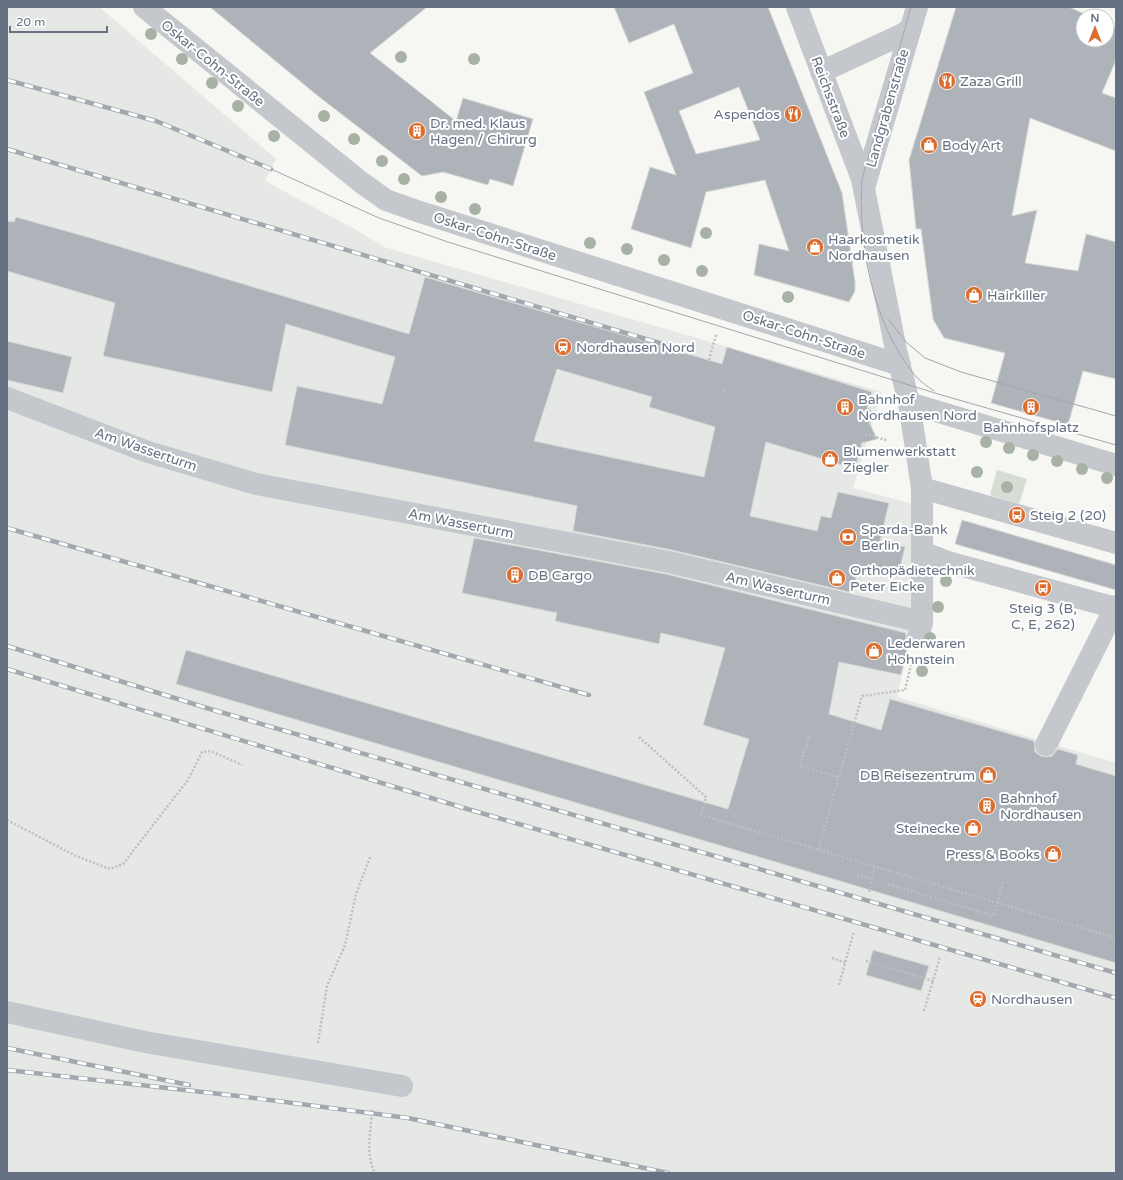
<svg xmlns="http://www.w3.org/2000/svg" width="1123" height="1180" font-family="'Varela Round',sans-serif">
<rect width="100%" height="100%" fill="#f6f6f3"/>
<polygon fill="#e6e8e6" points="7,7 99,7 276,159 265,181 358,231 384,247 882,392 853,488 913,504 911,637 897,697 1116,763 1116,1173 7,1173"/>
<polygon fill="#d6ddd4" points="997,470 1027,479 1019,504 990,495"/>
<g fill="#adb3b9" stroke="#d7d8d6" fill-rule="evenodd">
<polygon points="210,7 427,7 370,53 456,121 463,98 533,119 513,186 490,179 488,185 443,172 422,176 318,96"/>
<path d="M614,7H768L842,193L855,282V291L849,302L754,275L759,244L789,251L765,180L706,192L691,248L631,229L650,167L676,175L644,92L693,73L674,24L629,43ZM739,87L760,140L696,154L679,111Z"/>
<polygon points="956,7 1069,7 1089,16 1083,16 1083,40 1107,40 1107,24 1116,28 1116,60 1102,93 1116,98 1116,151 1030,118 1012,216 1037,210 1025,263 1078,271 1086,234 1116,242 1116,379 1083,371 1068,425 991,403 1005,353 944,338 933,319 921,229 916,229 909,160"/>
<path d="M16,217L91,238L409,334L425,277L722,364L727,347L872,392L867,408L872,411L869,422L877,439L862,443L855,469L766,442L750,516L817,531L821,516L831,518L838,492L889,503L880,541L905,547L898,576L858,567L853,593L672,550L573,531L577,506L285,445L297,386L382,404L395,357L286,324L272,392L103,356L115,303L7,271V221L14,222ZM557,369L652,397L649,407L715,427L704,477L534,441Z"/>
<polygon points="7,341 72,357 63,393 7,380"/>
<polygon points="962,520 1116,565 1116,590 955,544"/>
<polygon points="474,538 666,574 906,633 906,641 908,645 901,675 839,662 829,714 881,730 890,699 1034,741 1035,752 1041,756 1047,757 1052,756 1058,749 1078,755 1076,764 1116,776 1116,963 176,684 186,650 728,809 749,739 703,725 725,648 661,633 659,644 555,621 557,613 462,593"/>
<polygon points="873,950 929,966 921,991 866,975"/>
</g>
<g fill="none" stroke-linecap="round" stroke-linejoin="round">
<g stroke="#bebfc2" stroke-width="2.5" stroke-dasharray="2 2" stroke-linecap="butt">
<polyline points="709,360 716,335"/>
<polyline points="724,390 727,391"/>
<polyline points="865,434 886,440"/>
<polyline points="809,736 800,766 838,777"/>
<polyline points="639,737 706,797 701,815 1116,938"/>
<polyline points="7,820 76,856 110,869 123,864 188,780 202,752 211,751 242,765"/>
<polyline points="818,850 862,696 905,690 911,665"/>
<polyline points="857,875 872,879"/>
<polyline points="888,884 994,916 1003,882"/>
<polyline points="869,892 875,868"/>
<polyline points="832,958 846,963"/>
<polyline points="866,961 933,981 940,957"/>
<polyline points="839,985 854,931"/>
<polyline points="924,1011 933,981"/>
<polyline points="318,1043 327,986 345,945 356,894 371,855"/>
<path d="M372,1110C371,1129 365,1156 375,1173"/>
</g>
<g stroke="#c4c7cb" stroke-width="22">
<polyline points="144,7 362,183 386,200 417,211 900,365"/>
<polyline points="797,7 862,179 896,350 909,403 922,488 922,622 918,638"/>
<polyline points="821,72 903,34 910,29"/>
<polyline points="864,188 917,7"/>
<polyline points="7,398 148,452 256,484 669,562 922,622"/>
<polyline points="909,403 1116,465"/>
<polyline points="922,488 1116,543"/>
<polyline points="922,552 948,562 1116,608"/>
<polyline points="1046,745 1116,606"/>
<polyline points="7,1012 145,1042 402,1086"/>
</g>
<g stroke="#a3a7ae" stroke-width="1">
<path d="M911,7L862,179C858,244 872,321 913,373C918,380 927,386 934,391"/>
<polyline points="271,169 379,218 448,242 938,394 1116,445"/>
<polyline points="888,319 906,342 925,358 961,372 1116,416"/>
</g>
<defs>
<g id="rail">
<polyline points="7,80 156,121 271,169"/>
<polyline points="7,149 666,345"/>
<polyline points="7,528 589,695"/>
<polyline points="7,646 210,709 1116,973"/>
<polyline points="7,669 464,808 1116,998"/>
<polyline points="7,1048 189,1085"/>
<polyline points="7,1070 238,1096 408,1118 668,1173"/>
</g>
</defs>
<use href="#rail" stroke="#a3a7ae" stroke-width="4.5"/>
<use href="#rail" stroke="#fff" stroke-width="3" stroke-dasharray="9" stroke-linecap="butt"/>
</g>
<g fill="#a7b2a5">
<circle cx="151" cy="34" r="6"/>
<circle cx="401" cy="57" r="6"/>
<circle cx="182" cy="59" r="6"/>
<circle cx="474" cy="59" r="6"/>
<circle cx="212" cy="83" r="6"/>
<circle cx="238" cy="106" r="6"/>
<circle cx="324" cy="116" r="6"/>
<circle cx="274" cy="136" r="6"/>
<circle cx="354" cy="139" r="6"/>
<circle cx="382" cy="161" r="6"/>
<circle cx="404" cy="179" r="6"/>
<circle cx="441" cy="197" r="6"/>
<circle cx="475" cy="209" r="6"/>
<circle cx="706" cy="233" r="6"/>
<circle cx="590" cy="243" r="6"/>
<circle cx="627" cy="249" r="6"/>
<circle cx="664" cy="260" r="6"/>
<circle cx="702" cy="271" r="6"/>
<circle cx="788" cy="297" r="6"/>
<circle cx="986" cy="442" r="6"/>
<circle cx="1009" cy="448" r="6"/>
<circle cx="1033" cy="455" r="6"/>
<circle cx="1057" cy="461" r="6"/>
<circle cx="1082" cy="469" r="6"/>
<circle cx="977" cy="472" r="6"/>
<circle cx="1107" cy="478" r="6"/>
<circle cx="1007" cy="487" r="6"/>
<circle cx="946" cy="581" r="6"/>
<circle cx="938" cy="607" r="6"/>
<circle cx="930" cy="638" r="6"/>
<circle cx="922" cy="671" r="6"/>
</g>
<defs>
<symbol id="restaurant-disc" viewBox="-11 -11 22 22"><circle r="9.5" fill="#db6e2e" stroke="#fff"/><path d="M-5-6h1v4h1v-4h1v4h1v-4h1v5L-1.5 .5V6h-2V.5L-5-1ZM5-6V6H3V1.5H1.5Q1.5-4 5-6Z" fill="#fff"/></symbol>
<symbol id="building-disc" viewBox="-11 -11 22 22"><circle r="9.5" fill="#db6e2e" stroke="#fff"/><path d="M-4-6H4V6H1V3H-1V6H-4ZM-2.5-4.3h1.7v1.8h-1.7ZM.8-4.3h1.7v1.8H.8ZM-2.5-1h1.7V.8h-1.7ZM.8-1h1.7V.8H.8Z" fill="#fff"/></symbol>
<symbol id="shop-disc" viewBox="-11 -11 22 22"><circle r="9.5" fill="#db6e2e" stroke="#fff"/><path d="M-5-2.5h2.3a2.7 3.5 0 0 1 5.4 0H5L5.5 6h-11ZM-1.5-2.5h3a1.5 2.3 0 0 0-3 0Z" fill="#fff"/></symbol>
<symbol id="station-disc" viewBox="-11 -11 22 22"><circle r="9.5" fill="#db6e2e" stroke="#fff"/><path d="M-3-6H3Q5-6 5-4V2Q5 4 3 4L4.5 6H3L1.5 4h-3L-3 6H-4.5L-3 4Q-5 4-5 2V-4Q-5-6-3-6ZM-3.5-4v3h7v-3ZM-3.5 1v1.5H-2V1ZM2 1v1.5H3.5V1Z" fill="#fff"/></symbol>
<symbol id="bus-disc" viewBox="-11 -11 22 22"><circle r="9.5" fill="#db6e2e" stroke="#fff"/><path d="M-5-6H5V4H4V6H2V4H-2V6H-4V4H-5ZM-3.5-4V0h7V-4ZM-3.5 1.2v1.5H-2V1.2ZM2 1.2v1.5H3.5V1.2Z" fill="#fff"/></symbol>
<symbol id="bank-disc" viewBox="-11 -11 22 22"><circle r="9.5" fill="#db6e2e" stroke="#fff"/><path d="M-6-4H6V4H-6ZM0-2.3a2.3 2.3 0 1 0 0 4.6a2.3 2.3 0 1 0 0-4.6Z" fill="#fff"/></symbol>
</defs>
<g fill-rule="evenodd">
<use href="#restaurant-disc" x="937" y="71" width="20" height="20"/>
<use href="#restaurant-disc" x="783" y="104" width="20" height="20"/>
<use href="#building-disc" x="407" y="121" width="20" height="20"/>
<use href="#shop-disc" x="919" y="135" width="20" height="20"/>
<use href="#shop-disc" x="805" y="237" width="20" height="20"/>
<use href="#shop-disc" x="964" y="285" width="20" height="20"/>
<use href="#station-disc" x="553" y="337" width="20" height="20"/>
<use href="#building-disc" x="835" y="397" width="20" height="20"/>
<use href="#building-disc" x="1021" y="397" width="20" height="20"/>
<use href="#shop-disc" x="820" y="449" width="20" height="20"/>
<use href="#bus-disc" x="1007" y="505" width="20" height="20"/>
<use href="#bank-disc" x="838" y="527" width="20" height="20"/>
<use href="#building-disc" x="505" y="565" width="20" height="20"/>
<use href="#shop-disc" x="827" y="568" width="20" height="20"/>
<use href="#bus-disc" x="1033" y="578" width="20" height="20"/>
<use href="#shop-disc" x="864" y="641" width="20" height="20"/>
<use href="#shop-disc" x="978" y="765" width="20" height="20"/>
<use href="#building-disc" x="977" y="796" width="20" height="20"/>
<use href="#shop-disc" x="963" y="818" width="20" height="20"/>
<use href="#shop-disc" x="1043" y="844" width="20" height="20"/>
<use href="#station-disc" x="968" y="989" width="20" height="20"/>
</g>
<g text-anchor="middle" stroke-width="4" stroke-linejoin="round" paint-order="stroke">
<g font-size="14" fill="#667283" stroke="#fff">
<text transform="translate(213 63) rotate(39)" y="5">Oskar-Cohn-Straße</text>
<text transform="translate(831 97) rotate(69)" y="5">Reichsstraße</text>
<text transform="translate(887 108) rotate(-74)" y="5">Landgrabenstraße</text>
<text transform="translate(495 236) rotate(18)" y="5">Oskar-Cohn-Straße</text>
<text transform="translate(804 334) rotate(18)" y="5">Oskar-Cohn-Straße</text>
<text transform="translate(146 449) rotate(19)" y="5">Am Wasserturm</text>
<text transform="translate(461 523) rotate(11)" y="5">Am Wasserturm</text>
<text transform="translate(778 588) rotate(13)" y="5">Am Wasserturm</text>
</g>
<g font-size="14" fill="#667283" stroke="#fff" text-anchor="start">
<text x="960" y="86">Zaza Grill</text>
<text x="780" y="119" text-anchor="end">Aspendos</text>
<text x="430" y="128">Dr. med. Klaus<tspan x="430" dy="16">Hagen / Chirurg</tspan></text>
<text x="942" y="150">Body Art</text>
<text x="828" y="244">Haarkosmetik<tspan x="828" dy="16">Nordhausen</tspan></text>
<text x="987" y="300">Hairkiller</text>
<text x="576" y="352">Nordhausen Nord</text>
<text x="858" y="404">Bahnhof<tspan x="858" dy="16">Nordhausen Nord</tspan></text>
<text x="1031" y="432" text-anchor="middle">Bahnhofsplatz</text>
<text x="843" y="456">Blumenwerkstatt<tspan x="843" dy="16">Ziegler</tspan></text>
<text x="1030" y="520">Steig 2 (20)</text>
<text x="861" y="534">Sparda-Bank<tspan x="861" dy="16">Berlin</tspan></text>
<text x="850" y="575">Orthopädietechnik<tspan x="850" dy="16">Peter Eicke</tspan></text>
<text x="528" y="580">DB Cargo</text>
<text x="1043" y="613" text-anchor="middle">Steig 3 (B,<tspan x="1043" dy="16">C, E, 262)</tspan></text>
<text x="887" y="648">Lederwaren<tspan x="887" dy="16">Hohnstein</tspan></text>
<text x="975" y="780" text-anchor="end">DB Reisezentrum</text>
<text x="1000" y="803">Bahnhof<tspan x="1000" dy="16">Nordhausen</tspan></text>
<text x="960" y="833" text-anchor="end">Steinecke</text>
<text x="1040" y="859" text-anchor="end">Press &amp; Books</text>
<text x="991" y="1004">Nordhausen</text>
</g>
</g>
<rect width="1123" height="1180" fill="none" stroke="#667283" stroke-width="16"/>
<g transform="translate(1095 28)"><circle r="19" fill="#ffffff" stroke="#c2c7cd"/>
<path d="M0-3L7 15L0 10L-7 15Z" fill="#db6e2e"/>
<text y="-6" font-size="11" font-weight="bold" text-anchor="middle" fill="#667283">N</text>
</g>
<path d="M10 26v6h97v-6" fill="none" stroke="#667283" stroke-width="2"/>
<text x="16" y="26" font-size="12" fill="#667283" stroke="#ffffff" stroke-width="3" paint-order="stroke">20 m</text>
</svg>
